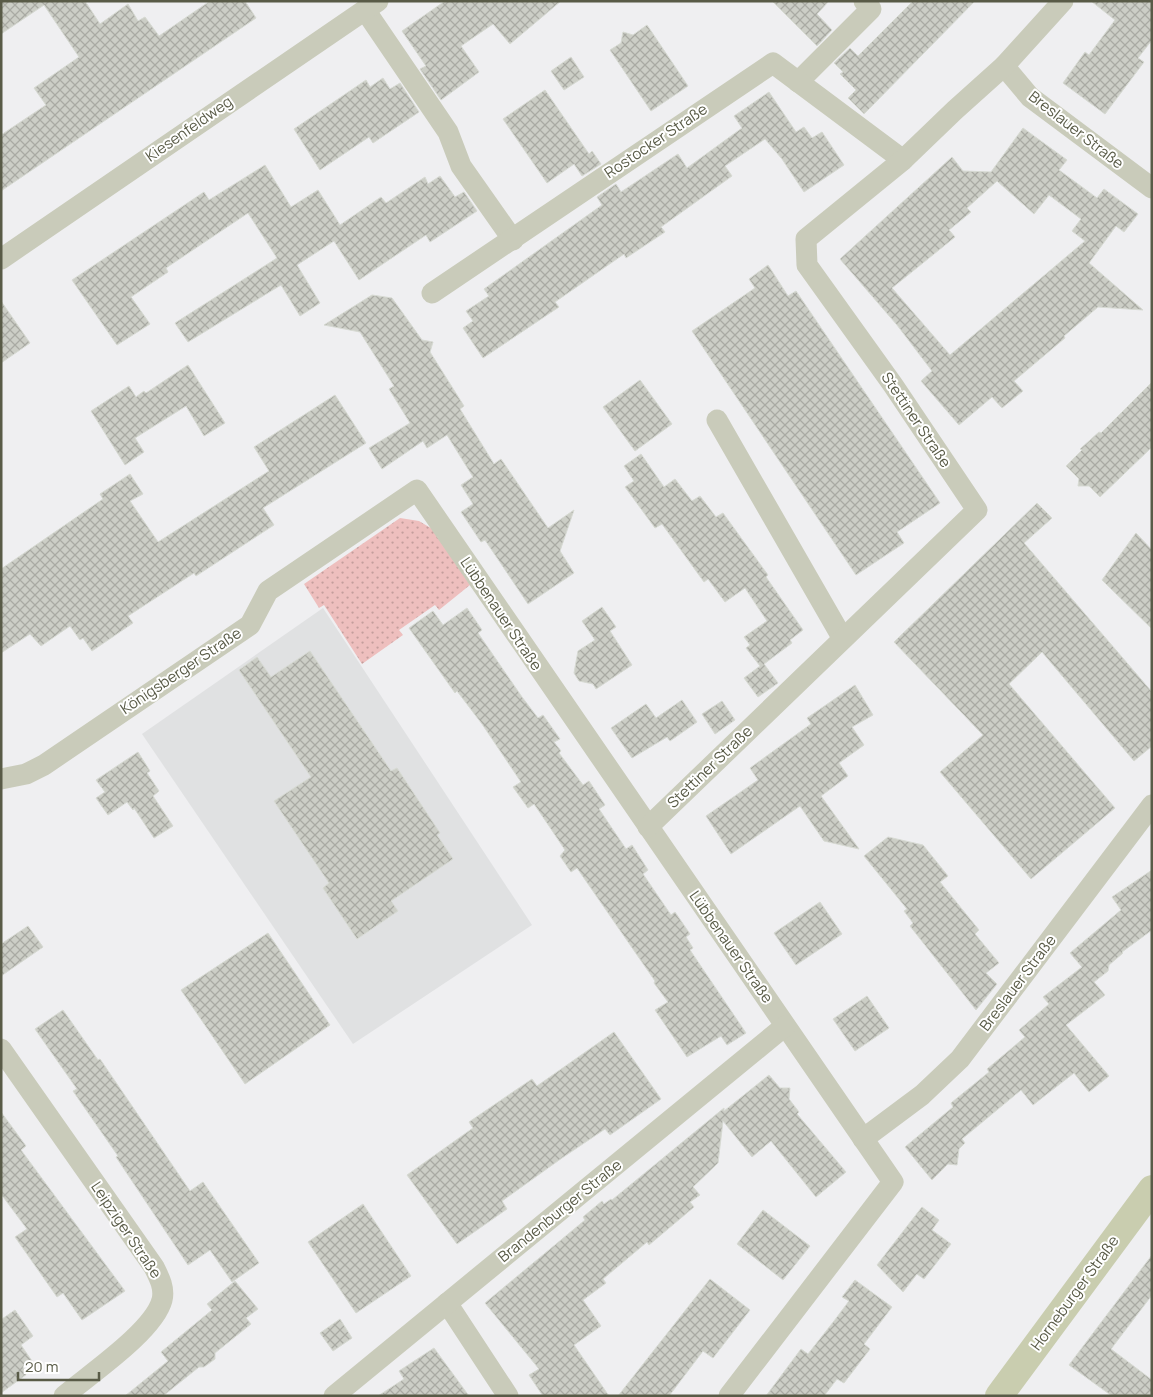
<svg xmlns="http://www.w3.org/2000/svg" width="1153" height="1397" font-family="Manrope,sans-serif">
<defs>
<pattern id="park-dots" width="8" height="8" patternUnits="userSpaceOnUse" patternTransform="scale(1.25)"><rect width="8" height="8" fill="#eebfbe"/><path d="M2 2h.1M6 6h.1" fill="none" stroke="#c49e9c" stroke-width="1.8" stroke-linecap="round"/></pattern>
<pattern id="building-cross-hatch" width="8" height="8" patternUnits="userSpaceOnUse" patternTransform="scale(1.25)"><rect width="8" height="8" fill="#cccec6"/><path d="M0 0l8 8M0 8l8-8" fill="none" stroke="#a9aaa3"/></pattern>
</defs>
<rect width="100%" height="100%" fill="#efeff1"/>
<polygon fill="#e0e1e2" points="323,608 532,925 353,1044 142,734"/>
<polygon fill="url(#park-dots)" points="400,518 419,521 434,530 470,585 439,610 435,605 399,630 403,635 362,664 324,605 319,608 304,584"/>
<g fill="url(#building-cross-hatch)" stroke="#d7dad3" fill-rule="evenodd">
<polygon points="1,1 85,1 100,24 128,4 138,21 145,17 159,36 210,1 245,1 256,18 1,191 1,135 46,105 34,88 79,57 44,5 1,34"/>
<polygon points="445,1 561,1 510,44 493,24 461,46 479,72 441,100 420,69 426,66 402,31"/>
<polygon points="772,1 829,1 817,14 832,30 817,46"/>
<polygon points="913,1 975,1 864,114 848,98 856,90 840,74 843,72 834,63 850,48 858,56"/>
<polygon points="1091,1 1152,1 1152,40 1138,58 1144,62 1105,114 1063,83 1085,52 1089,55 1115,20"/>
<polygon points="647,25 688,86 651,111 610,50 621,43 623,32 633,35"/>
<polygon points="571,57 584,77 564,90 551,71"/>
<polygon points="383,78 390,89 400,83 419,112 373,143 369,137 320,170 294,129 366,80 370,87"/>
<polygon points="545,90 589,154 592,151 601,164 582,176 574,164 547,183 503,119"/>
<polygon points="769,92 796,132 804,127 812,138 822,132 844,165 804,192 782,159 765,139 725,166 732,176 661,227 665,232 626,258 624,254 555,302 559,307 483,358 463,328 473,321 466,311 489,296 484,289 602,205 597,197 616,184 621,192 678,154 687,168 742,128 734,116"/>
<path d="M1023,128L1067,160L1059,170L1097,198L1104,189L1138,214L1124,232L1116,226L1089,263L1143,310L1098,307L1064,336L1065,338L1014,381L1023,391L1002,408L992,397L959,425L921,381L932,371L897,325L840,259L952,157L963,171L991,172ZM997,181L1034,214L1049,195L1081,219L1072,231L1085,241L950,355L892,288L955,237L949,230L971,212L967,208Z"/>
<polygon points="265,165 291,207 318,190 340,225 381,197 386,203 425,177 428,184 440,176 455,197 464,192 477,211 430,242 426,235 359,280 334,241 297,265 320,303 300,316 281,285 188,342 175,323 277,258 248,213 166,268 168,272 131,297 150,324 117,345 72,280 204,192 209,200"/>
<polygon points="768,265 788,296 796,291 940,503 897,532 904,543 856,575 692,331 755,288 749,279"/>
<polygon points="372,295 392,298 422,340 433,342 430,352 464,406 460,409 494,464 501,459 548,528 574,510 560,551 574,573 528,604 485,540 481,542 461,512 473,504 461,485 473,477 447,435 427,448 423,441 382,469 369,448 410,423 389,389 394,386 360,332 324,325"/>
<polygon points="1,301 30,343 1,363"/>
<polygon points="188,365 225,423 204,436 186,406 135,438 144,452 125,465 91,411 129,386 136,397 144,391 146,393"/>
<polygon points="640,380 672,424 635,451 603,407"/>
<polygon points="1152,382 1152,447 1100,497 1089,486 1078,486 1079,479 1066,466 1082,450 1080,449 1099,432 1101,433"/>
<polygon points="335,395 366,443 263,508 274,525 196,576 194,573 128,616 133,623 92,651 83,638 80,640 70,626 41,646 30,634 1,653 1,569 103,499 100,494 130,474 143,494 130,501 158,542 269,471 254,447"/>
<polygon points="641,454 664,487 675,479 692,501 700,496 716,517 723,513 768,575 766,577 803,630 790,640 792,643 764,664 778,683 758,697 744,678 760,666 746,648 750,645 744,637 767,621 745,588 725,602 708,579 704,582 662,524 655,528 625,487 634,481 624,466"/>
<polygon points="1037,503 1052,518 1024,543 1152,692 1152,746 1134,761 1042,652 1009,684 1115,808 1031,879 940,772 983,735 894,642"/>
<polygon points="1136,533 1152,550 1152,629 1102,580"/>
<polygon points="602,607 616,627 610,631 632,665 596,689 593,684 579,681 574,673 578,651 595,640 582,621"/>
<polygon points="467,608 482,630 478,633 522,697 538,718 543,715 560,739 554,742 561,751 559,753 583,785 589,781 605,805 599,809 626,849 632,845 648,870 643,874 671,915 675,912 690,934 686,937 693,948 690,950 746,1033 727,1045 721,1036 687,1057 655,1010 668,1002 654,983 655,981 577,868 571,872 560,856 565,850 549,826 534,804 528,808 513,787 521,782 482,724 457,691 455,693 409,628 433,611 443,625"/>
<polygon points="310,651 391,771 397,768 440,833 437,835 453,859 391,901 398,911 357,939 323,888 329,883 274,801 311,777 239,670 257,657 271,677"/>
<polygon points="855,685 873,715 852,727 864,745 839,763 848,776 821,796 859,849 824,841 800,806 731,854 706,816 758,780 750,768 811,724 807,718"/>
<polygon points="682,700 697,722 670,741 667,737 632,758 611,728 646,704 656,718"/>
<polygon points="722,701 735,720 715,734 702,714"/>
<polygon points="138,752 150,771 147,773 159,791 153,796 173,826 154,838 134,808 133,810 127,802 108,815 96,798 105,792 96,780"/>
<polygon points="888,837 923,845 948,876 940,882 979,930 975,934 999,963 986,973 997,984 976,1010 910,926 913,923 904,911 907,909 864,856"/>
<polygon points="1152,870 1152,930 1122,952 1123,953 1109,965 1108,971 1094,982 1105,995 1066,1025 1109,1076 1089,1092 1074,1073 1033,1105 1021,1090 962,1139 965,1143 959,1149 957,1165 948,1164 932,1180 905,1147 953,1107 951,1103 989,1072 987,1069 1025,1037 1019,1030 1049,1004 1043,997 1082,967 1070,953 1121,910 1112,897"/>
<polygon points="820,902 842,934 796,965 774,933"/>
<polygon points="28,926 43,947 1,976 1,944"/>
<polygon points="268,933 330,1025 245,1084 181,990"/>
<polygon points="867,996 889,1028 855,1051 833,1019"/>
<polygon points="63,1010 98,1060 100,1059 190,1191 203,1182 259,1263 232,1282 210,1250 188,1265 116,1157 118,1156 73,1091 77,1089 35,1029"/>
<polygon points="614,1032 661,1099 610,1135 605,1129 562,1158 502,1201 507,1209 457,1244 407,1175 473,1128 469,1122 488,1109 532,1079 537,1086"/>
<polygon points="769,1075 780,1088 790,1088 789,1099 799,1112 797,1114 846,1172 816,1197 771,1141 752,1157 723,1121 718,1163 693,1187 700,1195 690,1202 694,1207 649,1245 647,1242 603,1279 606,1283 583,1300 601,1326 574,1345 609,1396 543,1396 529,1375 539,1369 485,1303 585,1220 583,1217 602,1201 604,1204 611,1199 612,1200 724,1108 724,1111"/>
<polygon points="1,1112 26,1146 21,1150 125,1291 82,1320 63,1293 57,1297 15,1237 27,1229 1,1194"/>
<polygon points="363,1204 411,1276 356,1313 308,1242"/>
<polygon points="922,1207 939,1220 932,1230 951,1244 924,1279 917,1274 903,1292 877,1265"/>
<polygon points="763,1210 810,1246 783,1280 737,1244"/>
<polygon points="1152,1255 1152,1295 1111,1349 1152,1380 1152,1396 1112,1396 1069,1365"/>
<polygon points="710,1279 750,1310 713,1358 703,1351 669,1396 618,1396"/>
<polygon points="855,1280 892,1307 864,1344 870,1349 844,1383 837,1379 824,1396 766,1396 801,1349 808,1354 834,1321 849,1301 842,1297"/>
<polygon points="235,1281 258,1309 246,1318 251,1324 215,1353 215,1359 204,1367 199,1367 163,1396 125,1396 168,1361 161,1352 212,1310 207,1304"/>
<polygon points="15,1310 33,1336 21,1345 32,1361 23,1367 27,1374 1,1393 1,1318 2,1319"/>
<polygon points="340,1319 352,1338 333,1351 320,1333"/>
<polygon points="434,1348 469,1396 378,1396 404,1379 399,1371"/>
</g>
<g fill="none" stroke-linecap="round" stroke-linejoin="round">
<g stroke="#c9cbba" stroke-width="21">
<polyline points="365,10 448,132 461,166 513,240"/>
<polyline points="1004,66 1030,97 1152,188"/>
<polyline points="798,82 871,9 864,1"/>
<polyline points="1,259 378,1"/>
<polyline points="432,293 773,63 903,160"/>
<polyline points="717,420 843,639"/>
<polyline points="1,779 26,774 44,765 250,625 268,591 417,490 893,1182 729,1396"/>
<polyline points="648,827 977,510 893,385 807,265 806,239 903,160 955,110 1004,66 1063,1"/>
<path d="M1,1049L154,1267C159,1277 165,1288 162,1300C154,1331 90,1374 64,1396"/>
<polyline points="863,1139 922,1095 960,1059 1152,805"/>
<polyline points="447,1303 508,1396"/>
<polyline points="334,1396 785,1026"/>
</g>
<polyline stroke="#c9cdaf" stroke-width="28" points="999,1396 1152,1189"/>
</g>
<g text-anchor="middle" stroke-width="4" stroke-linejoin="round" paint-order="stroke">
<g font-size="15" fill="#595b47" stroke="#fff">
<text transform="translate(189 129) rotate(-35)" y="5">Kiesenfeldweg</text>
<text transform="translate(1076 130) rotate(38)" y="5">Breslauer Straße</text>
<text transform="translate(656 141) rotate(-34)" y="5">Rostocker Straße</text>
<text transform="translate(916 420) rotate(56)" y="5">Stettiner Straße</text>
<text transform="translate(501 614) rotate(56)" y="5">Lübbenauer Straße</text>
<text transform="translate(181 671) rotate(-34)" y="5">Königsberger Straße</text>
<text transform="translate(710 767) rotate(-44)" y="5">Stettiner Straße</text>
<text transform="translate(731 947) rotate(55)" y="5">Lübbenauer Straße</text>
<text transform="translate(1018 983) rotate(-53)" y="5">Breslauer Straße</text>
<text transform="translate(560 1211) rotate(-39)" y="5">Brandenburger Straße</text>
<text transform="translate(126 1230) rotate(56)" y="5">Leipziger Straße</text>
<text transform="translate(1075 1293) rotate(-54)" y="5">Horneburger Straße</text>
</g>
</g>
<rect width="1153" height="1397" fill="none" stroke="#595b47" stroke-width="5"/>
<path d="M18 1372v8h81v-8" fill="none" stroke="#595b47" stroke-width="2.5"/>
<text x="25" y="1372" font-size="15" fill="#595b47" stroke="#ffffff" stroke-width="4" paint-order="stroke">20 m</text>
</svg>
